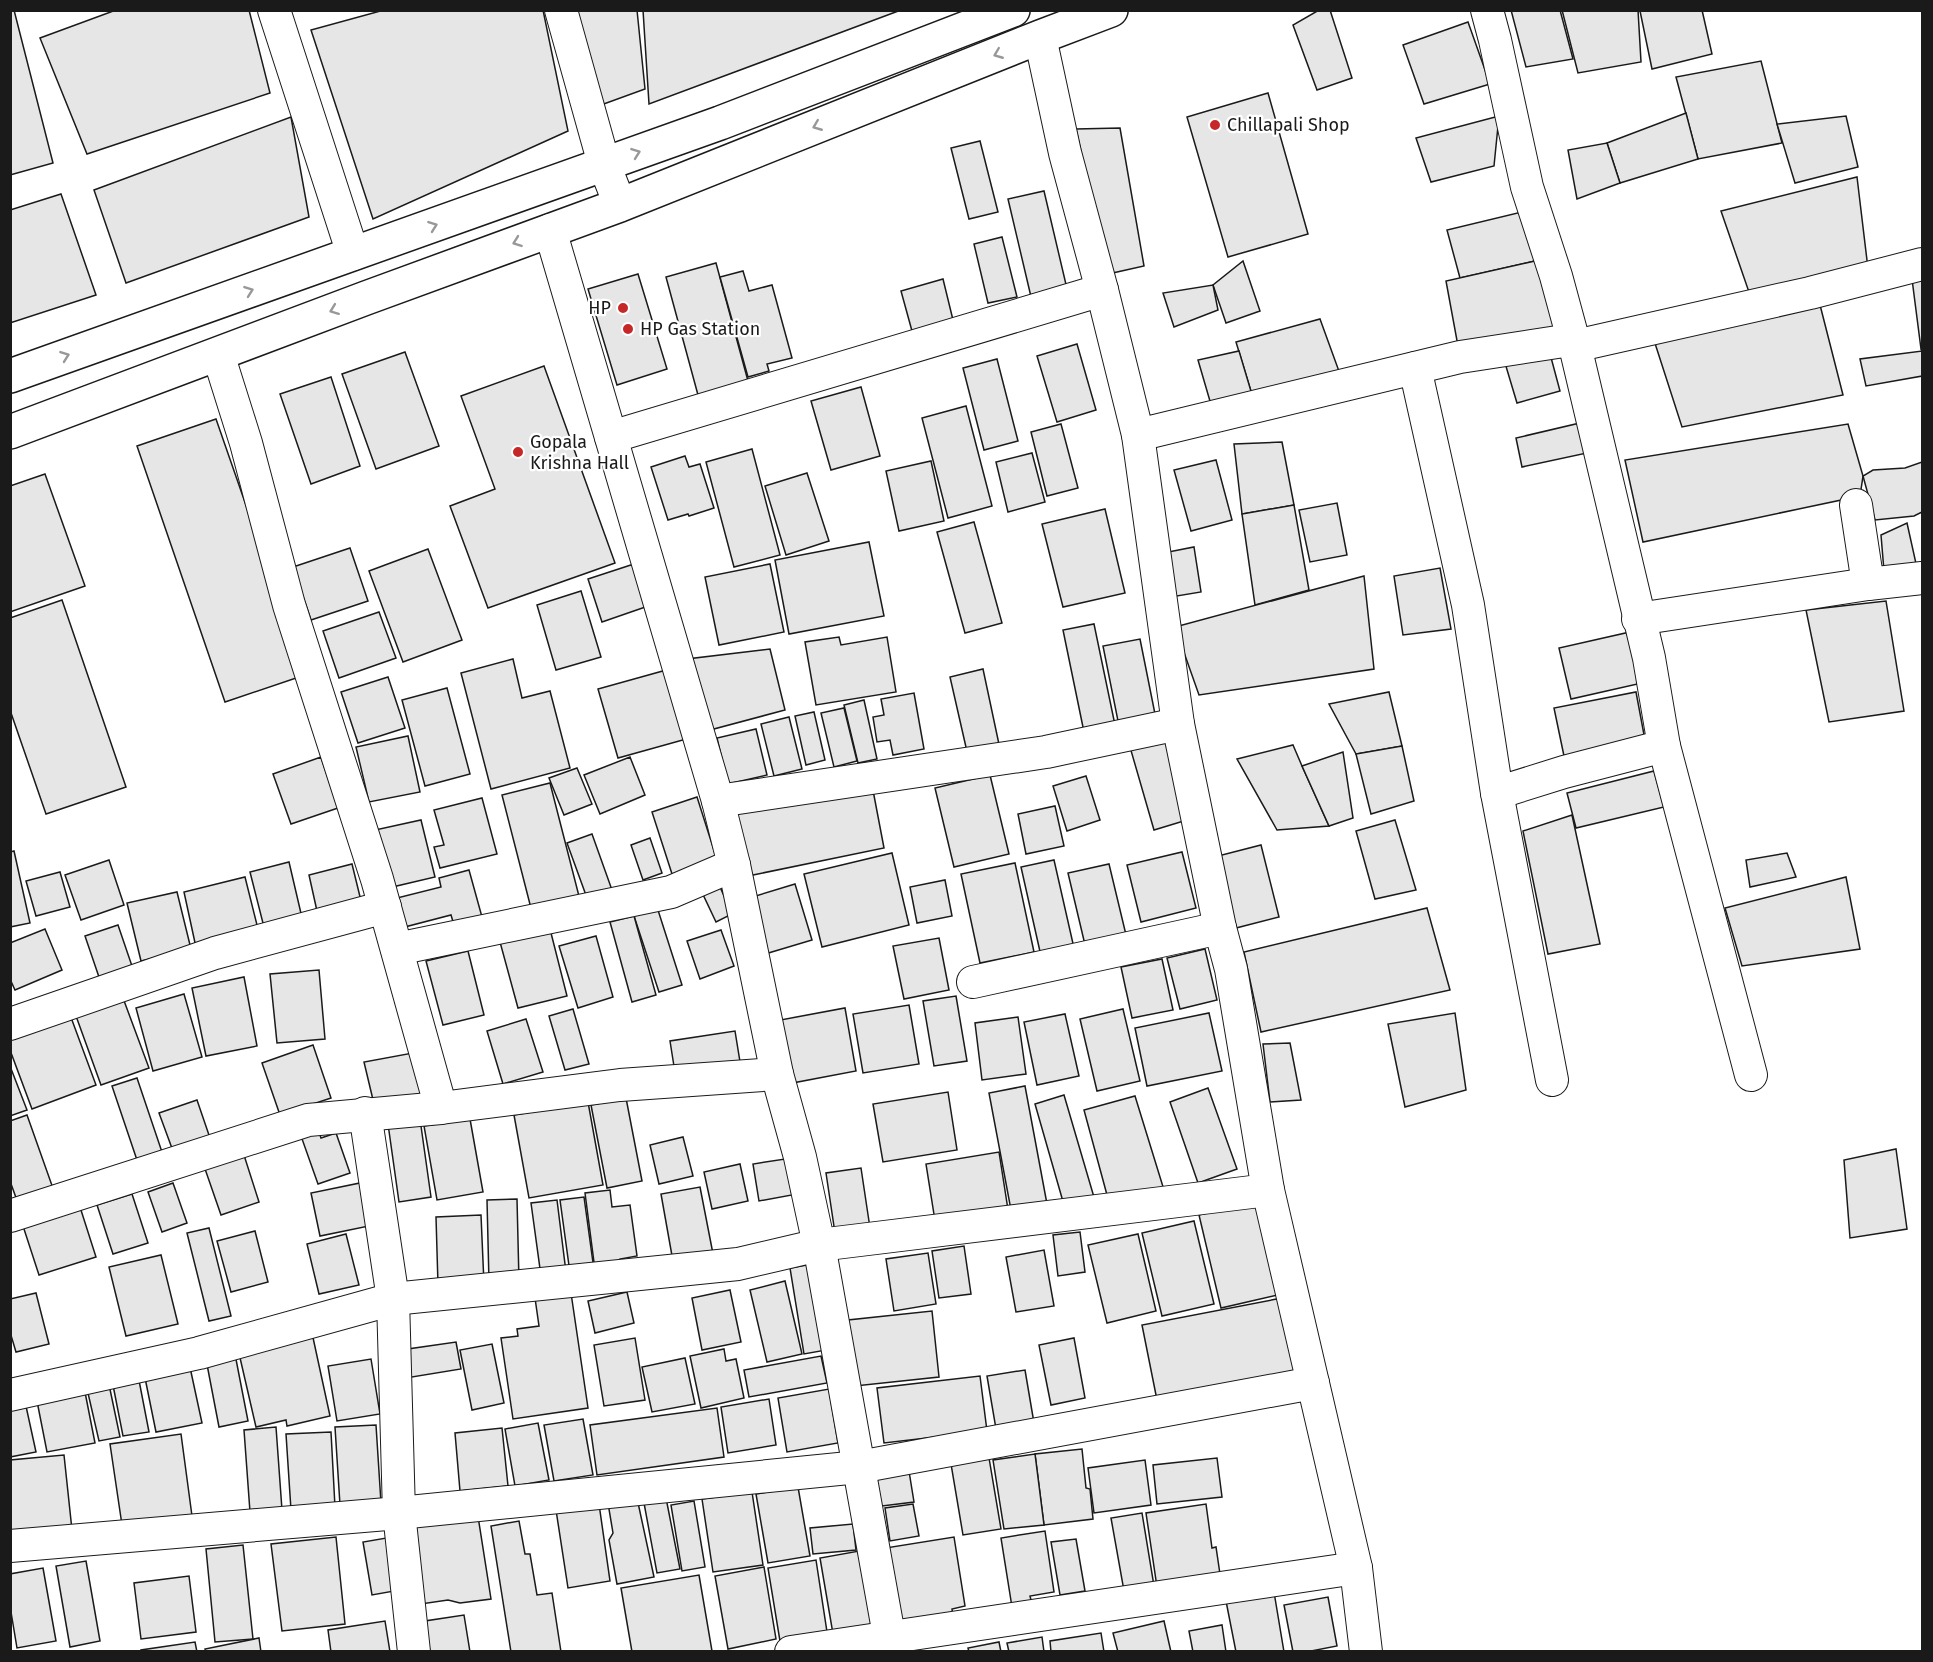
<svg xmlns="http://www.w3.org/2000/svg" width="1933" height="1662" font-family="'Fira Sans',sans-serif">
<rect width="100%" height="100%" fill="#fff"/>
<g fill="#e6e6e6" stroke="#1a1a1a" stroke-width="1.5">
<polygon points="10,10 14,10 53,163 10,175"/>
<polygon points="116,10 249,10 270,93 87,154 40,38"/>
<polygon points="384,10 543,10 568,131 373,219 311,30"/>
<polygon points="574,10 637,10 645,89 601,105"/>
<polygon points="643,10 901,10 649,104"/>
<polygon points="1319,10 1330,10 1352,78 1317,90 1293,25"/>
<polygon points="1511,10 1560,10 1573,59 1526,67"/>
<polygon points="1562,10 1638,10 1641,62 1578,73"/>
<polygon points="1702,10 1712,54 1652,69 1640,11"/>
<polygon points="1468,22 1490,84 1424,104 1403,45"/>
<polygon points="1761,61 1782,143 1698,159 1676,77"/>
<polygon points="1268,93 1308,234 1228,257 1187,117"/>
<polygon points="1686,113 1698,159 1620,183 1607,143"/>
<polygon points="1499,116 1494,166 1431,182 1416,138"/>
<polygon points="1846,116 1858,167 1795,183 1777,124"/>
<polygon points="291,117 309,217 126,283 94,190"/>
<polygon points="1120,128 1144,266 1108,274 1076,129"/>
<polygon points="980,141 998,212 969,219 951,148"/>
<polygon points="1607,143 1620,183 1577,199 1568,150"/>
<polygon points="1857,177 1869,277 1750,295 1721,211"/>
<polygon points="1044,191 1068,293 1032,301 1008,199"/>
<polygon points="61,194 96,295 10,323 10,210"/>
<polygon points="1534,209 1535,261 1460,278 1447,230"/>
<polygon points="1002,237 1017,297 988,303 974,244"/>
<polygon points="1243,261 1260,311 1226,323 1213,285"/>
<polygon points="1535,261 1564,341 1460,357 1446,281"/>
<polygon points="716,263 748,381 698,395 666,277"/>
<polygon points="743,271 749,291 772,285 792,358 767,364 769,371 748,377 720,277"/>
<polygon points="638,274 667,369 617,385 588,289"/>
<polygon points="1922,276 1922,348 1921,349 1912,279"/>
<polygon points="943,279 953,320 912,331 901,291"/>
<polygon points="1213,285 1218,310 1174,327 1163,293"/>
<polygon points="1819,301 1843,395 1682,427 1652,334"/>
<polygon points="1320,319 1340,374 1256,408 1236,342"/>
<polygon points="1077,344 1096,410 1057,422 1037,356"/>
<polygon points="1549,350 1560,391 1517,403 1505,363"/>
<polygon points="1239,351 1256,408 1212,408 1198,360"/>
<polygon points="1922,351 1922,376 1866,386 1860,359"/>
<polygon points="405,352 439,446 376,469 342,374"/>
<polygon points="997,359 1018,441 984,450 963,368"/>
<polygon points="544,366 615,563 488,608 450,506 495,489 461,396"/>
<polygon points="331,377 360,466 311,484 280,394"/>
<polygon points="861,387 880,456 831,470 811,401"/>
<polygon points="966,406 992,506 948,518 922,418"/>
<polygon points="216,419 305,675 225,702 137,446"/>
<polygon points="1580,423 1587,453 1522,467 1516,438"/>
<polygon points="1061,424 1078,488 1047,496 1031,432"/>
<polygon points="1848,424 1863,476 1860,496 1643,542 1625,460"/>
<polygon points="1282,442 1294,505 1242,514 1234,444"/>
<polygon points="752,449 780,555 734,567 706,462"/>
<polygon points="1032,453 1045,502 1008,512 996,462"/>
<polygon points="685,456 689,467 700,464 714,508 689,516 688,514 668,520 651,467"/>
<polygon points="1216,460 1232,520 1191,531 1174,470"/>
<polygon points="931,461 944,521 899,531 886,471"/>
<polygon points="1922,462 1922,512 1914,516 1875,520 1863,476 1873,470 1905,468"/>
<polygon points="807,473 829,541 786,555 765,486"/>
<polygon points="45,474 85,586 10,612 10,486"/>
<polygon points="1337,503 1347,555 1310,562 1299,510"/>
<polygon points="1294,505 1309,590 1255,605 1242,514"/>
<polygon points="1105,509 1125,593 1063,607 1042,524"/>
<polygon points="974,522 1002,623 965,633 937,532"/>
<polygon points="1907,523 1917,568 1884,571 1881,535"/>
<polygon points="869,542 884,616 789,634 775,560"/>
<polygon points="1194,547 1201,592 1165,598 1158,554"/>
<polygon points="350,548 368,601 311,620 293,567"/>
<polygon points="428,549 462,640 403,662 369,571"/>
<polygon points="640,562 654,604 602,622 588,579"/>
<polygon points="770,564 784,632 719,645 705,577"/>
<polygon points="1440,568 1451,629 1403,635 1394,576"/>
<polygon points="1364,576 1374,669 1199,695 1175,627"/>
<polygon points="581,591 601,657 556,670 537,605"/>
<polygon points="62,600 126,787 46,814 10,710 10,618"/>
<polygon points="1886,601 1904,711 1829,722 1806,610"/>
<polygon points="379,612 396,658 339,678 323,631"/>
<polygon points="1094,624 1115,725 1084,732 1063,630"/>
<polygon points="1630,632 1642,683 1571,699 1559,648"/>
<polygon points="839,637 841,645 887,637 896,692 816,705 805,642"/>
<polygon points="1140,639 1155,714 1118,721 1103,646"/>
<polygon points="770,649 785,710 710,730 687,659"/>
<polygon points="513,659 522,698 550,691 570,768 491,789 461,673"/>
<polygon points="670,669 690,738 618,758 598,689"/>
<polygon points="983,669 1000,749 968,756 950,677"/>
<polygon points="388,677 405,728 358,743 341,692"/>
<polygon points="447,688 470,774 425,786 402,700"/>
<polygon points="1389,692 1402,746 1356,754 1329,704"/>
<polygon points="1636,692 1645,740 1564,756 1554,708"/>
<polygon points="914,693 924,749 893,755 890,740 877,742 873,717 884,715 881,699"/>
<polygon points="864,700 877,759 858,763 844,705"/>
<polygon points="844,708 857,761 834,767 821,713"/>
<polygon points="814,712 825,760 806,765 795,716"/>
<polygon points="789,717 802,769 774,776 761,724"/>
<polygon points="756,729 767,775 728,784 717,738"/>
<polygon points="408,736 420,792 369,802 356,747"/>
<polygon points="1164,737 1187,820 1154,830 1130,747"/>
<polygon points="1293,745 1302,766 1329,826 1277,830 1237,759"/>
<polygon points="1402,746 1414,801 1371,814 1356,754"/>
<polygon points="1343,752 1353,818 1329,826 1302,766"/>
<polygon points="321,757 338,808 291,824 273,774"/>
<polygon points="630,757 645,795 600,814 584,775"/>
<polygon points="577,768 592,804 564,815 549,778"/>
<polygon points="1654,771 1664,807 1576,828 1567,793"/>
<polygon points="990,775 1009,854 954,867 935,788"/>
<polygon points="1086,776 1100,820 1067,831 1053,786"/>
<polygon points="550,783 581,904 533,916 502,795"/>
<polygon points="872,785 884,848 748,876 735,812"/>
<polygon points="697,797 718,863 673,877 652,812"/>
<polygon points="482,798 497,854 440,868 434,847 444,845 434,810"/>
<polygon points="1055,806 1064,846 1026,854 1018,814"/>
<polygon points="1572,815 1600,944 1548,954 1523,831"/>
<polygon points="421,820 435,877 388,888 375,830"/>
<polygon points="1395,820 1416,890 1375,899 1356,831"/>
<polygon points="592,834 612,890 587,898 567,843"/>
<polygon points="650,838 662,873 643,880 631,845"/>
<polygon points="1261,845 1279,917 1236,928 1218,856"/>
<polygon points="14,851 30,923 10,927 10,852"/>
<polygon points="1182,852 1196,908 1141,922 1127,865"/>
<polygon points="892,853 909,925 822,947 804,874"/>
<polygon points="1787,853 1796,877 1750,887 1746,860"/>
<polygon points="109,860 124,905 81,920 65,875"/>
<polygon points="1054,860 1074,948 1041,956 1021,867"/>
<polygon points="289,862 303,922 265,931 250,872"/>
<polygon points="1015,863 1034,952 980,963 961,874"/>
<polygon points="352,864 363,909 319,920 309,875"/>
<polygon points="1109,864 1127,939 1086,949 1068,873"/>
<polygon points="469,870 482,917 454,925 451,915 397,929 389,900 441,887 439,878"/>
<polygon points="60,872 70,907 36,916 26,881"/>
<polygon points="245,877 260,937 197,952 184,892"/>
<polygon points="1846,877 1860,949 1742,966 1725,908"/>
<polygon points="716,878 732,914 716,922 699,886"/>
<polygon points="945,880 952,916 917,923 910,887"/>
<polygon points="795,884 812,940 765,954 749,898"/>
<polygon points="177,892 191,949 141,961 127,903"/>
<polygon points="657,907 682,985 659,992 634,916"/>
<polygon points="1427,908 1450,990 1261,1032 1244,952"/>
<polygon points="634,916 656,995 632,1002 610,922"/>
<polygon points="118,925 133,969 100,980 85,936"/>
<polygon points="45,929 62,970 15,990 10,979 10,943"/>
<polygon points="550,929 567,996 518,1008 500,942"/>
<polygon points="721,930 734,966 700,979 687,941"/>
<polygon points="596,936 613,997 578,1008 559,946"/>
<polygon points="939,938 949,990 904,999 893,946"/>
<polygon points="1205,949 1217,1000 1180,1009 1167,958"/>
<polygon points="468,951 484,1015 443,1025 426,961"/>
<polygon points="1162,959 1173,1010 1132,1018 1121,967"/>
<polygon points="319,970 325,1039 277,1043 270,974"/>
<polygon points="244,977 257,1046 206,1056 192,988"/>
<polygon points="184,994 202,1057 153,1071 136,1008"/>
<polygon points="956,996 967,1061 934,1066 923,1001"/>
<polygon points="123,998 149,1068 101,1085 76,1016"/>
<polygon points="909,1005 919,1064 863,1073 853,1014"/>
<polygon points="845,1008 856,1071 787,1084 775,1021"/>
<polygon points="573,1009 589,1064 565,1070 549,1016"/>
<polygon points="1123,1009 1140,1081 1097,1091 1080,1019"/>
<polygon points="69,1012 96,1085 32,1109 10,1050 10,1034"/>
<polygon points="1209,1013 1222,1071 1147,1086 1135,1028"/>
<polygon points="1455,1013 1466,1090 1405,1107 1388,1024"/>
<polygon points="1065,1014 1079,1076 1037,1085 1024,1022"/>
<polygon points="1018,1017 1026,1074 982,1080 975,1023"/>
<polygon points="526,1019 543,1072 503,1084 487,1031"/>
<polygon points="735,1031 741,1068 676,1079 670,1041"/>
<polygon points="1290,1043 1301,1100 1270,1102 1263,1044"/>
<polygon points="313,1045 331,1098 280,1115 262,1063"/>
<polygon points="418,1052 427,1092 374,1104 364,1062"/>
<polygon points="10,1066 27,1110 10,1116"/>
<polygon points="137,1078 164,1158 139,1166 112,1086"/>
<polygon points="1025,1086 1047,1204 1011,1210 989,1093"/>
<polygon points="1208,1088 1237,1169 1198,1183 1170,1102"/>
<polygon points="948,1092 957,1150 883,1162 873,1104"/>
<polygon points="1064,1095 1096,1204 1066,1212 1035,1104"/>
<polygon points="1135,1096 1164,1190 1110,1206 1084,1110"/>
<polygon points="626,1098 642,1181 607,1188 591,1105"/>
<polygon points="197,1100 210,1138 173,1151 159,1113"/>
<polygon points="588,1102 603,1185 529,1198 514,1115"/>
<polygon points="27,1115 55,1194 19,1206 10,1181 10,1121"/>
<polygon points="420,1119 431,1197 399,1202 388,1124"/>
<polygon points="470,1119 483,1192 437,1200 424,1126"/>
<polygon points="318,1129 321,1138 336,1133 350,1173 318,1184 301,1136"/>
<polygon points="683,1137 693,1176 659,1184 650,1145"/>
<polygon points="1896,1149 1907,1229 1850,1238 1844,1160"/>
<polygon points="243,1152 259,1202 221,1215 204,1166"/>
<polygon points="999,1152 1009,1216 936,1227 926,1164"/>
<polygon points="785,1159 792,1195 759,1201 753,1164"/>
<polygon points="740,1164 748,1201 712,1209 704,1172"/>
<polygon points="861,1168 870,1228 835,1233 826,1173"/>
<polygon points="173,1183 187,1223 162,1232 148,1192"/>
<polygon points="360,1183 369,1226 320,1236 311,1193"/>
<polygon points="700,1187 714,1259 674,1267 661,1194"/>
<polygon points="610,1190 612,1207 630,1205 637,1256 620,1259 621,1267 595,1270 585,1193"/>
<polygon points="132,1194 148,1243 113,1254 97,1205"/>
<polygon points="584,1197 594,1270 570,1273 560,1200"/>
<polygon points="517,1199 519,1281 489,1282 487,1200"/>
<polygon points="557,1200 566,1272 541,1276 531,1203"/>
<polygon points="1255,1201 1286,1293 1221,1308 1199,1215"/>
<polygon points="80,1207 96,1257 39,1275 23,1226"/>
<polygon points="481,1215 484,1284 438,1285 436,1217"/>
<polygon points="1194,1221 1214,1304 1162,1316 1142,1233"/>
<polygon points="209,1228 231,1316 209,1321 187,1233"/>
<polygon points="255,1231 268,1282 231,1292 217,1241"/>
<polygon points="1080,1232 1085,1272 1058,1276 1053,1235"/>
<polygon points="346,1234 359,1285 319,1294 307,1244"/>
<polygon points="1138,1234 1156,1311 1107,1323 1088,1245"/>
<polygon points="964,1246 971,1294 939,1298 932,1251"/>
<polygon points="1044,1250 1054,1306 1016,1312 1006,1257"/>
<polygon points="928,1253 936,1304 894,1311 886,1259"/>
<polygon points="161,1255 178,1324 126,1336 109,1267"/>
<polygon points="818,1263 832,1349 804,1354 790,1268"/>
<polygon points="785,1281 802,1354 767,1362 750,1290"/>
<polygon points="730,1290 741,1342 702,1350 692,1298"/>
<polygon points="627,1292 634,1323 595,1333 588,1301"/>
<polygon points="36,1293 49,1344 16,1352 10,1332 10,1299"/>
<polygon points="571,1293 588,1408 513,1419 501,1338 518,1336 517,1329 539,1326 535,1298"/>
<polygon points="1282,1298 1296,1373 1159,1410 1142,1325"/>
<polygon points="932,1311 939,1377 855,1386 848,1320"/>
<polygon points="312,1333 330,1416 287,1426 286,1420 256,1427 238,1349"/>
<polygon points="635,1338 645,1400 604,1406 594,1345"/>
<polygon points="1074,1338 1085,1398 1051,1405 1039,1345"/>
<polygon points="456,1342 461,1369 406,1378 401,1350"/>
<polygon points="492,1344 504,1403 472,1410 460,1350"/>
<polygon points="234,1349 248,1421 219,1427 205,1354"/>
<polygon points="724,1349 726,1361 736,1359 744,1398 701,1408 690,1356"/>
<polygon points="821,1356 827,1383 749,1397 744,1370"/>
<polygon points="188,1358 202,1423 156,1432 143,1368"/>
<polygon points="685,1358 695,1404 652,1412 642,1367"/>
<polygon points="371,1359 380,1414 337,1421 328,1366"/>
<polygon points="137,1370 149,1432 123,1436 111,1375"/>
<polygon points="1025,1370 1034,1423 996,1429 987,1376"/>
<polygon points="107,1375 120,1437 99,1441 85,1380"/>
<polygon points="980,1376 987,1431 884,1443 877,1388"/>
<polygon points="84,1387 95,1443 47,1452 36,1396"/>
<polygon points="829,1389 838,1443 787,1452 778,1398"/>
<polygon points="24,1397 36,1452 10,1457 10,1400"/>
<polygon points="769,1399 776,1445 728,1453 721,1407"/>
<polygon points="717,1408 724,1457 597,1475 590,1425"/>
<polygon points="583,1419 593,1475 554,1481 544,1425"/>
<polygon points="538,1423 549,1480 515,1486 505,1429"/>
<polygon points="376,1425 381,1503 340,1505 335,1427"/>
<polygon points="276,1427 282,1510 250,1512 244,1430"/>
<polygon points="502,1428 508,1486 460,1491 455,1433"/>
<polygon points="331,1432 335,1507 291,1510 286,1434"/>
<polygon points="181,1434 192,1516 122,1525 110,1444"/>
<polygon points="1082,1449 1086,1488 1090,1489 1093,1519 1044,1525 1035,1454"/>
<polygon points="988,1452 1001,1529 963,1535 950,1458"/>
<polygon points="1035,1454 1044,1525 1004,1529 993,1460"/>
<polygon points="64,1455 72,1530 10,1535 10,1460"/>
<polygon points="1217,1458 1222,1497 1157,1504 1153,1465"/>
<polygon points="1145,1460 1151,1505 1094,1513 1088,1468"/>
<polygon points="908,1465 914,1502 874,1507 869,1470"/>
<polygon points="798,1487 810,1556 768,1563 756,1494"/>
<polygon points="752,1492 763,1565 713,1572 702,1499"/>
<polygon points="637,1498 654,1577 617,1584 609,1540 613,1533 608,1503"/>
<polygon points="666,1498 680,1569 657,1573 644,1503"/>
<polygon points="694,1501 705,1567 682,1571 671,1505"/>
<polygon points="599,1504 610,1581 568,1588 556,1510"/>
<polygon points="913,1504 919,1536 890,1541 885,1508"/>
<polygon points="1206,1504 1212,1548 1216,1547 1221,1581 1157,1587 1146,1513"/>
<polygon points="477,1510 491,1599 460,1603 448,1600 414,1605 401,1521"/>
<polygon points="1142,1513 1154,1586 1124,1591 1111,1518"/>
<polygon points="519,1521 525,1554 530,1554 537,1595 552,1593 561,1652 511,1652 491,1526"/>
<polygon points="853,1524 856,1550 813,1554 810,1528"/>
<polygon points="1045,1531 1054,1592 1030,1596 1032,1604 1012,1607 1001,1538"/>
<polygon points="336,1537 345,1624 282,1631 271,1544"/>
<polygon points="392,1537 400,1590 372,1595 363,1542"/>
<polygon points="954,1537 965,1606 952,1609 953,1616 892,1627 879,1549"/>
<polygon points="1076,1539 1085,1591 1060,1595 1051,1542"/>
<polygon points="243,1545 253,1639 215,1642 206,1549"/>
<polygon points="859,1551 873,1627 833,1634 820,1558"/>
<polygon points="816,1560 827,1632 780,1641 768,1568"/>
<polygon points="86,1561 100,1641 70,1647 56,1566"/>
<polygon points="764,1567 776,1639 728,1649 715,1576"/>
<polygon points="43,1568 56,1641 17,1648 10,1606 10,1574"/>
<polygon points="699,1575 712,1651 632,1652 621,1588"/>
<polygon points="189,1576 196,1632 141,1639 134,1583"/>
<polygon points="1274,1592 1284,1652 1236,1652 1226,1601"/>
<polygon points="1328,1597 1337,1646 1306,1652 1293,1652 1284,1605"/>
<polygon points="464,1615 470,1652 430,1652 425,1621"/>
<polygon points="385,1621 390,1652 331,1652 328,1630"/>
<polygon points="1164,1621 1171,1652 1118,1652 1113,1633"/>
<polygon points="1222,1625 1226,1652 1193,1652 1189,1631"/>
<polygon points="1101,1633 1104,1652 1051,1652 1050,1641"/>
<polygon points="1042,1637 1044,1652 1009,1652 1007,1643"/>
<polygon points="259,1638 261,1652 206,1652 205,1649"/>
<polygon points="195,1642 197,1652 141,1652 141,1650"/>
<polygon points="999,1642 1001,1652 969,1652 968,1648"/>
</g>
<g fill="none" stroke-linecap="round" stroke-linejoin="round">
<defs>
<g id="minor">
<polyline points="274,10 353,254"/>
<polyline points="561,10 604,164 620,205"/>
<polyline points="1040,37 1065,153 1102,290 1138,435 1460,357 1564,341 1575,346 1810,293 1922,264"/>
<polyline points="550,230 718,801 734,865 777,1074 800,1157 819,1245 892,1652"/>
<polyline points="218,354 246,443 289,605 377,879 441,1108 620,1085 777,1074"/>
<polyline points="1415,368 1468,605 1497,793 1564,772 1664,746 1649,658 1575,346 1556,276 1527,187 1495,40 1487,10"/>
<polyline points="1138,435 1178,724 1220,928 1231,969 1268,1190 1356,1568 1366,1652"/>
<polyline points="611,437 1102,290"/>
<polyline points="1856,505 1868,584"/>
<polyline points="1638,619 1868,584 1922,578"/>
<polyline points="1664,746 1751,1075"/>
<polyline points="1497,793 1552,1080"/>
<polyline points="718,801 1046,752 1178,724"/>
<polyline points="397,949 671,892 734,865"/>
<polyline points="973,982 1220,928"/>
<polyline points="10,1024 215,953 385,907"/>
<polyline points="365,1113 393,1299 399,1513 414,1652"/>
<polyline points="10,1216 308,1120 441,1108"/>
<polyline points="10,1395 199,1353 393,1299 738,1264 819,1245 1268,1190"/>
<polyline points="10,1546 399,1513 859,1467 1313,1383"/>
<polyline points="791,1652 1356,1568"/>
</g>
<g id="primary">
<polyline points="10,376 720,123 1013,10"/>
<polyline points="10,432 366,298 620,205 1040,37 1111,10"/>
</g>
</defs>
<use href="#minor" stroke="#1a1a1a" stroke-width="34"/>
<use href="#primary" stroke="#1a1a1a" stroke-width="36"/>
<use href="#minor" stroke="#fff" stroke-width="32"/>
<use href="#primary" stroke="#fff" stroke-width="33"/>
</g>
<defs><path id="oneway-chevron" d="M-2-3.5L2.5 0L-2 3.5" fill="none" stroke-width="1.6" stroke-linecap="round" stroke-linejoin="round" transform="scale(1.5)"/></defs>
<g stroke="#989898">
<use href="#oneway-chevron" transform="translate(998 54) rotate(158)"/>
<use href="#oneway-chevron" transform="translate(817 126) rotate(158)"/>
<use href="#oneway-chevron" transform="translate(636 153) rotate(-20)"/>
<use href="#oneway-chevron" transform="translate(433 226) rotate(-20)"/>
<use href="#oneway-chevron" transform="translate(517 242) rotate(160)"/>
<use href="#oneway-chevron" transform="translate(249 291) rotate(-20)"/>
<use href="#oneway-chevron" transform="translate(334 310) rotate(159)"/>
<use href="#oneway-chevron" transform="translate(65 356) rotate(-20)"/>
</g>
<g fill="#c62828" stroke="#fff" stroke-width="2">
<circle cx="1215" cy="125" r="6"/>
<circle cx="623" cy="308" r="6"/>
<circle cx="628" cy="329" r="6"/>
<circle cx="518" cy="452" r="6"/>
</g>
<g text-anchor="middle" stroke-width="4.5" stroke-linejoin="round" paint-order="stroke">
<g font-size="18" fill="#1a1a1a" stroke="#fff" text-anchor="start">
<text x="1227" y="131">Chillapali Shop</text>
<text x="611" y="314" text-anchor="end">HP</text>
<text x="640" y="335">HP Gas Station</text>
<text x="530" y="448">Gopala<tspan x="530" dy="21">Krishna Hall</tspan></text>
</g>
</g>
<rect width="1933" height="1662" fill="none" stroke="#1a1a1a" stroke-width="24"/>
</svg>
